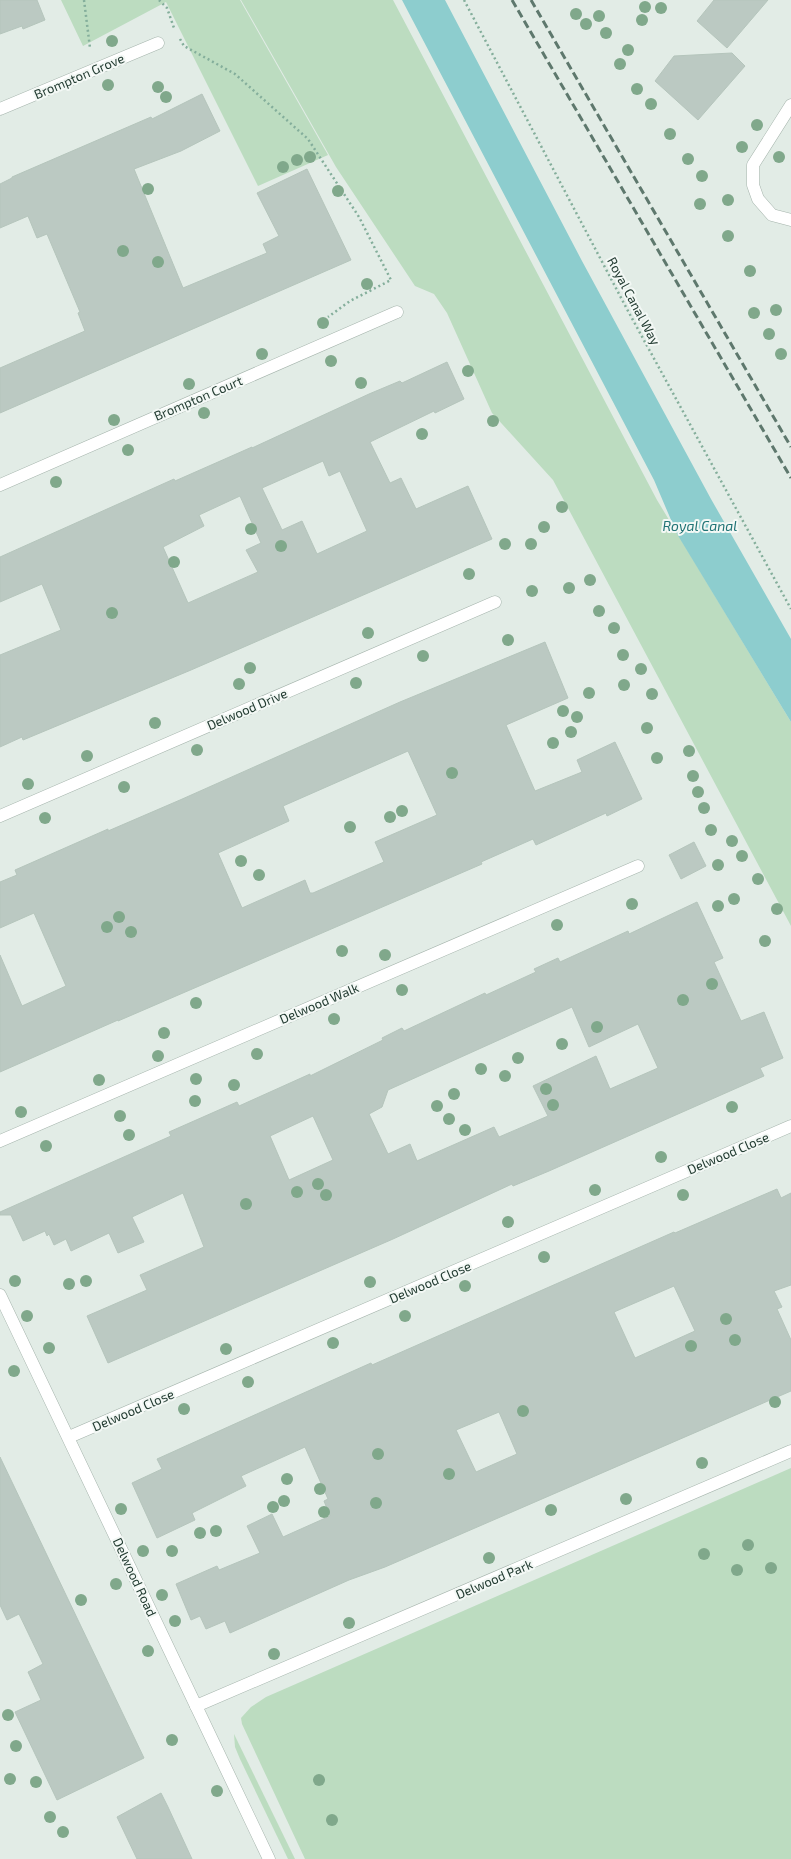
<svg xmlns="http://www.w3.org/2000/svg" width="791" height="1859" font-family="'Exo 2',sans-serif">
<rect width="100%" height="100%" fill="#e2ece6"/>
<g fill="#bcdcc0">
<polygon points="61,0 240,0 328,155 258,186 166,2 83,46"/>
<polygon points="241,0 393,0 657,500 791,722 791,926 553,480 492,413 447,313 434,294 415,286 336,167"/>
<polygon points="791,1468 791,1859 305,1859 242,1724 241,1718 251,1707 266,1697"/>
<polygon points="234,1734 295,1859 288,1859 240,1759 235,1747"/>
</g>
<polygon fill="#8dcdce" points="402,0 445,0 582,261 711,499 791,639 791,722 677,534 654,480"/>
<g fill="#bbc9c2" stroke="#b5c5bc" fill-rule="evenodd">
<polygon points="0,0 37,0 45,20 23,29 22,26 0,34"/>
<polygon points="714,0 768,0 727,48 697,21"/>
<polygon points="732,53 745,66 698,120 655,81 674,56"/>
<polygon points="202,94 220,131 181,151 134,169 183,288 267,253 263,244 279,236 257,193 307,169 351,260 0,413 0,368 85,331 78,313 80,312 47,234 37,238 28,216 0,228 0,184 12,178 12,177 151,117 152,119"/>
<path d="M447,362L464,399L435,413L434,411L370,442L390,483L401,478L416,509L468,486L492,539L191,670L23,740L22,737L0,747V655L61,630L42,584L0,602V557L174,479L175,481L252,447V448L369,394L400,381L402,383ZM323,461L329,476L340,471L367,531L317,554L302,521L282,530L262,488ZM240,496L261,543L246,550L258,572L188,603L163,547L204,526L199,515Z"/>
<path d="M545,642L568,698L506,725L535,791L582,772L577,760L615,742L642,799L607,816L606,813L536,845L533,839L481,862L482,864L118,1021V1020L0,1072V955L22,1006L66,986L34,913L0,928V882L17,875L15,870L108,829V831L180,800L400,702ZM408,751L437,815L375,842L384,862L313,893H310L305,880L242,908L218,853L289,821L283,806Z"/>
<polygon points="694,842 706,866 681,879 669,855"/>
<path d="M697,902L723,958L714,962L741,1021L764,1012L783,1058L760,1068L764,1076L549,1171L513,1186L512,1184L393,1239L108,1363L87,1316L147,1290L140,1275L204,1247L183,1193L132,1217L144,1242L118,1253L109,1233L71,1251L66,1239L54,1245L49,1234L47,1236L45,1231L23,1241L11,1215H0V1212L171,1136L169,1132L237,1102L239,1106L310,1074V1076L383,1040L382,1038L402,1028L404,1031L485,993L486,995L536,972L534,969L558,958L560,962L628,931L629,934ZM572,1007L589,1047L638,1024L658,1068L610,1089L596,1056L533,1086L548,1116L499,1137L494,1127L417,1161L410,1144L388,1154L369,1114L382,1107L388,1090ZM313,1116L333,1160L289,1180L270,1136Z"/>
<path d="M777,1189L781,1198L791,1193V1285L774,1291L782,1307L777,1309L791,1340V1391L385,1567L349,1580L230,1633L225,1621L206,1629L200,1616L191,1620L176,1584L217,1566L219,1570L260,1553L247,1526L272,1514L283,1537L330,1516L324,1501L328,1499L305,1447L241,1476L246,1486L192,1513L195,1520L157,1538L132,1483L162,1469L157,1459L279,1404L371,1363L372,1365L674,1232L675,1233ZM674,1286L695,1331L635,1358L614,1312ZM499,1412L517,1454L476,1472L456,1430Z"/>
<polygon points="0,1457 144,1758 57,1800 15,1712 41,1700 28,1672 43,1664 19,1614 7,1620 0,1605"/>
<polygon points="161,1793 168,1807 192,1859 137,1859 117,1817"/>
</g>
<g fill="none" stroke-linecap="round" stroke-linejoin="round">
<defs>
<g id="minor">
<polyline points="791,105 753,165 753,185 758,199 772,215 791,220"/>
<polyline points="0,109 158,43"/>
<polyline points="0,485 397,312"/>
<polyline points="0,816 495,602"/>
<polyline points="0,1141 638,866"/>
<polyline points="0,1295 269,1859"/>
<polyline points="69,1437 791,1126"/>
<polyline points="196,1706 791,1451"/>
</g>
</defs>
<use href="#minor" stroke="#a5b4ac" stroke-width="13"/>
<g stroke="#84ae9b" stroke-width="2.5" stroke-dasharray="2 3" stroke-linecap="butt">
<polyline points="84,0 90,48"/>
<polyline points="159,0 167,8 174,28"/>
<polyline points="464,0 628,311 791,609"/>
<polyline points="180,39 184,46 235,74 308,139 359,217 391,280 350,301 328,317"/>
</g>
<use href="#minor" stroke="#fff" stroke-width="12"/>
<g stroke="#5e786d" stroke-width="3" stroke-dasharray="8 4" stroke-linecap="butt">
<polyline points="512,0 791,478"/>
<polyline points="531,0 791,447"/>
</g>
</g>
<g fill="#80a88b">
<circle cx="645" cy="7" r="6"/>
<circle cx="661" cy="8" r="6"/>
<circle cx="576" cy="14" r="6"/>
<circle cx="599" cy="16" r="6"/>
<circle cx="642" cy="20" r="6"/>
<circle cx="586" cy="24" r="6"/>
<circle cx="606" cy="33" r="6"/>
<circle cx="112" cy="41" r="6"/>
<circle cx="628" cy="50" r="6"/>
<circle cx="620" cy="64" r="6"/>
<circle cx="108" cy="85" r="6"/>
<circle cx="158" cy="87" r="6"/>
<circle cx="637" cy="89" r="6"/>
<circle cx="166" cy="97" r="6"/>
<circle cx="651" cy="104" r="6"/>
<circle cx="757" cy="125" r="6"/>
<circle cx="670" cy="134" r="6"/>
<circle cx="742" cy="147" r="6"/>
<circle cx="310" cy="157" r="6"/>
<circle cx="779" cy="157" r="6"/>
<circle cx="688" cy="159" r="6"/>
<circle cx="297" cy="160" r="6"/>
<circle cx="283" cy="167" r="6"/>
<circle cx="702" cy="176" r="6"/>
<circle cx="148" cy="189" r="6"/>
<circle cx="338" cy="191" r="6"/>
<circle cx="728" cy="200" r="6"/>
<circle cx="700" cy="204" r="6"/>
<circle cx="728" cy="236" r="6"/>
<circle cx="123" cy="251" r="6"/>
<circle cx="158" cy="262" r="6"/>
<circle cx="750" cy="271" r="6"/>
<circle cx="367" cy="284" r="6"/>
<circle cx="776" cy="310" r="6"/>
<circle cx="754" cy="313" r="6"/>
<circle cx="323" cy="323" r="6"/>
<circle cx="769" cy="334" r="6"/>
<circle cx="262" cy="354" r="6"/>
<circle cx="781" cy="354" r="6"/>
<circle cx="331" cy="361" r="6"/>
<circle cx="468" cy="371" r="6"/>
<circle cx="361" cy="383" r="6"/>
<circle cx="189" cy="384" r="6"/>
<circle cx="204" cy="413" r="6"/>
<circle cx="114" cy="420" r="6"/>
<circle cx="493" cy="421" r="6"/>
<circle cx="422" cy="434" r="6"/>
<circle cx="128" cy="450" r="6"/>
<circle cx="56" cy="482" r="6"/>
<circle cx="562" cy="507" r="6"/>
<circle cx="544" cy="527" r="6"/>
<circle cx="251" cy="529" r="6"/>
<circle cx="505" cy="544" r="6"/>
<circle cx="531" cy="544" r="6"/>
<circle cx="281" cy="546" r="6"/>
<circle cx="174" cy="562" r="6"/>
<circle cx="469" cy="574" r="6"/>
<circle cx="590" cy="580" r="6"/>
<circle cx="569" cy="588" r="6"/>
<circle cx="532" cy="591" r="6"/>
<circle cx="599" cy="611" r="6"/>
<circle cx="112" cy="613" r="6"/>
<circle cx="614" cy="628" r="6"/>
<circle cx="368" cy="633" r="6"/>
<circle cx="508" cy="640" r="6"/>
<circle cx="623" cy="655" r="6"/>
<circle cx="423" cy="656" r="6"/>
<circle cx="250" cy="668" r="6"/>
<circle cx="641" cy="669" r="6"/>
<circle cx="356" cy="683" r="6"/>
<circle cx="239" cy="684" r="6"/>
<circle cx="624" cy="685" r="6"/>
<circle cx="589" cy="693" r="6"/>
<circle cx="652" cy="694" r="6"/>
<circle cx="563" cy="711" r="6"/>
<circle cx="577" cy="717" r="6"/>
<circle cx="155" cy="723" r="6"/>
<circle cx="647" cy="728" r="6"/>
<circle cx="571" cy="732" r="6"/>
<circle cx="553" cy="743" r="6"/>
<circle cx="197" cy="750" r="6"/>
<circle cx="689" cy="751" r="6"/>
<circle cx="87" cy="756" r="6"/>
<circle cx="657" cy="758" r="6"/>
<circle cx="452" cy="773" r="6"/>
<circle cx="693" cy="776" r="6"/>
<circle cx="28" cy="784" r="6"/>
<circle cx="124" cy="787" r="6"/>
<circle cx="698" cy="792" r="6"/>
<circle cx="704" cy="808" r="6"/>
<circle cx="402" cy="811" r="6"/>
<circle cx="390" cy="817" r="6"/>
<circle cx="45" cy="818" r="6"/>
<circle cx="350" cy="827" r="6"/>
<circle cx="711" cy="830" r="6"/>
<circle cx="732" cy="841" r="6"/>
<circle cx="742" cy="856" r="6"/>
<circle cx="241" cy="861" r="6"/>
<circle cx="718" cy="865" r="6"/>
<circle cx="259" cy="875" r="6"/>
<circle cx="758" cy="879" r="6"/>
<circle cx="734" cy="899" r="6"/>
<circle cx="632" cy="904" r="6"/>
<circle cx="718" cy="906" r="6"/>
<circle cx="777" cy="909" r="6"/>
<circle cx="119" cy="917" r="6"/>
<circle cx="557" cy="925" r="6"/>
<circle cx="107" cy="927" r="6"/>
<circle cx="131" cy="932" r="6"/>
<circle cx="765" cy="941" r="6"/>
<circle cx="342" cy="951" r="6"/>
<circle cx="385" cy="955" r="6"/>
<circle cx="712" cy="984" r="6"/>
<circle cx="402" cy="990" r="6"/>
<circle cx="683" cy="1000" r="6"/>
<circle cx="196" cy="1003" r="6"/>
<circle cx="334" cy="1019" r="6"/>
<circle cx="597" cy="1027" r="6"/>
<circle cx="164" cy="1033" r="6"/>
<circle cx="562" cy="1044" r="6"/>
<circle cx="257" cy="1054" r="6"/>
<circle cx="158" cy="1056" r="6"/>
<circle cx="518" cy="1058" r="6"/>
<circle cx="481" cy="1069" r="6"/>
<circle cx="505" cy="1076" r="6"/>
<circle cx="196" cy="1079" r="6"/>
<circle cx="99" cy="1080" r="6"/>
<circle cx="234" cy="1085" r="6"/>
<circle cx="546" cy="1089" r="6"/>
<circle cx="454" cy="1094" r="6"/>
<circle cx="195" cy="1101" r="6"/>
<circle cx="553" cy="1105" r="6"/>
<circle cx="437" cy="1106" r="6"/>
<circle cx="732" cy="1107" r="6"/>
<circle cx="21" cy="1112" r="6"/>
<circle cx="120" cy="1116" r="6"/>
<circle cx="449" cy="1119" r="6"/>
<circle cx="465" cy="1130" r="6"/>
<circle cx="129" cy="1135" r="6"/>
<circle cx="46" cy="1146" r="6"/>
<circle cx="661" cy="1157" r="6"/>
<circle cx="318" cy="1184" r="6"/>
<circle cx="595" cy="1190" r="6"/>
<circle cx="297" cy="1192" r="6"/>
<circle cx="326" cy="1195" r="6"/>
<circle cx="683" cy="1195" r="6"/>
<circle cx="246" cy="1204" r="6"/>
<circle cx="508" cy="1222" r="6"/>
<circle cx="544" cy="1257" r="6"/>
<circle cx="15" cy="1281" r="6"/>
<circle cx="86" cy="1281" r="6"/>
<circle cx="370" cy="1282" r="6"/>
<circle cx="69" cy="1284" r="6"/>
<circle cx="465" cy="1286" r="6"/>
<circle cx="27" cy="1316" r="6"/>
<circle cx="405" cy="1316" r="6"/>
<circle cx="726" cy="1319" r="6"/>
<circle cx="735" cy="1340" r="6"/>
<circle cx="333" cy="1343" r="6"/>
<circle cx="691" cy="1346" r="6"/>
<circle cx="49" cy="1348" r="6"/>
<circle cx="226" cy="1349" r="6"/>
<circle cx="14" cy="1371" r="6"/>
<circle cx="248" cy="1382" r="6"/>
<circle cx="775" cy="1402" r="6"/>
<circle cx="184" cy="1409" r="6"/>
<circle cx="523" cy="1411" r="6"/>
<circle cx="378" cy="1454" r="6"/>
<circle cx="702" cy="1463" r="6"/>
<circle cx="449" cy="1474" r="6"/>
<circle cx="287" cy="1479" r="6"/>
<circle cx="320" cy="1489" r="6"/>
<circle cx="626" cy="1499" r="6"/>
<circle cx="284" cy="1501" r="6"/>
<circle cx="376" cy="1503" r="6"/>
<circle cx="273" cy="1507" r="6"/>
<circle cx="121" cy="1509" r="6"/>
<circle cx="551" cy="1510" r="6"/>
<circle cx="324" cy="1512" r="6"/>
<circle cx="216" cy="1531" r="6"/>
<circle cx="200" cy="1533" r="6"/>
<circle cx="748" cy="1545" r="6"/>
<circle cx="143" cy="1551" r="6"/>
<circle cx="172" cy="1551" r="6"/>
<circle cx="704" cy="1554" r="6"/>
<circle cx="489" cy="1558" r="6"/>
<circle cx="771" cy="1568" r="6"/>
<circle cx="737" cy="1570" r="6"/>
<circle cx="116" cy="1584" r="6"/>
<circle cx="162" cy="1595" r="6"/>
<circle cx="81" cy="1600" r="6"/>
<circle cx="175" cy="1621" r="6"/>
<circle cx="349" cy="1623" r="6"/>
<circle cx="148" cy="1651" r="6"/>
<circle cx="274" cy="1654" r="6"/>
<circle cx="8" cy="1715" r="6"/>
<circle cx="172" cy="1740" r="6"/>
<circle cx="16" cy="1746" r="6"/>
<circle cx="10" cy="1779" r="6"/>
<circle cx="319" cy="1780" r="6"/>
<circle cx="36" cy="1782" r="6"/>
<circle cx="217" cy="1791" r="6"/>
<circle cx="50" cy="1817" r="6"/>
<circle cx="332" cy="1820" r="6"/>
<circle cx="63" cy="1832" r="6"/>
</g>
<g text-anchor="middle" stroke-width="4" stroke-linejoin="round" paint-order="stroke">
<g font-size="13" fill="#233c32" stroke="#f3f8f5">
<text transform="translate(79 76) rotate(-23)" y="5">Brompton Grove</text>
<text transform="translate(634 301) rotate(62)" y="5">Royal Canal Way</text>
<text transform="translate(198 398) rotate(-23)" y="5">Brompton Court</text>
<text transform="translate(247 709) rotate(-23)" y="5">Delwood Drive</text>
<text transform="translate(319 1003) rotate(-23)" y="5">Delwood Walk</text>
<text transform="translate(728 1153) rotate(-23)" y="5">Delwood Close</text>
<text transform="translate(430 1282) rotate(-23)" y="5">Delwood Close</text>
<text transform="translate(133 1410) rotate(-23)" y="5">Delwood Close</text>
<text transform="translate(135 1577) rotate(65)" y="5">Delwood Road</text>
<text transform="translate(494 1579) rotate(-23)" y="5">Delwood Park</text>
</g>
<g font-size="14" font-style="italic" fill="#207375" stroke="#f3f8f5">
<text x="700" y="531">Royal Canal</text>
</g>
</g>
</svg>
